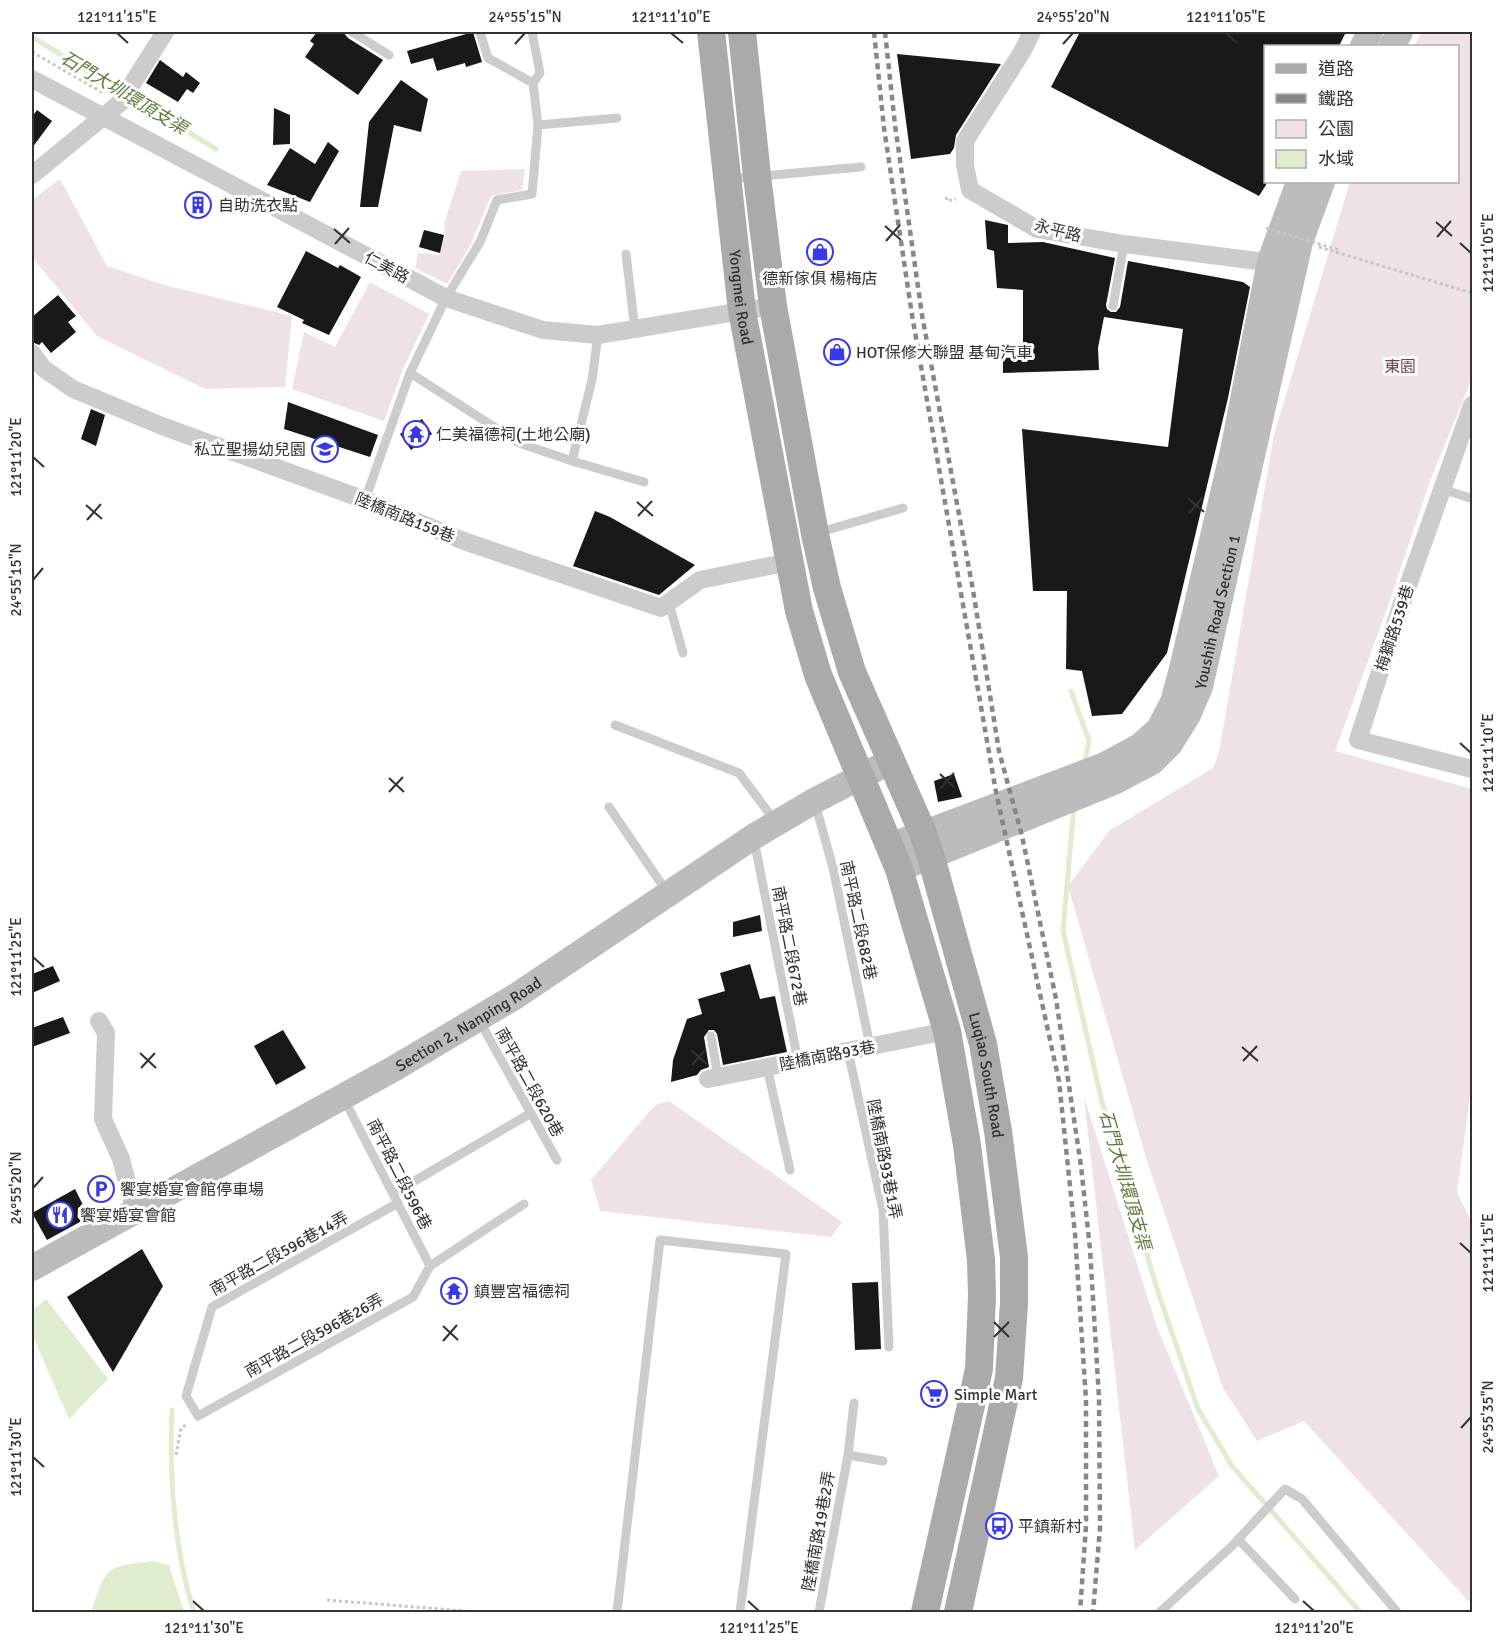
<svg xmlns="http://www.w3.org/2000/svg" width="1504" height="1644" font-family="Signika,'Noto Sans TC',sans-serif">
<rect width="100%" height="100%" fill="#fff"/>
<g fill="#eee1e7">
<polygon points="1422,32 1472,32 1472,378 1430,481 1390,600 1335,751 1472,789 1472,1082 1457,1192 1472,1223 1472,1605 1304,1421 1257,1441 1223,1388 1147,1161 1068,886 1109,831 1213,768 1219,752 1274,435 1350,182 1458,182 1458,46 1414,46"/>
<polygon points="525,169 522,190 491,196 470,246 447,284 415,268 418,253 440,255 445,234 444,224 461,171"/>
<polygon points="60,179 107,266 164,285 292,316 285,387 205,389 97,336 32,257 32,200"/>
<polygon points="370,282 429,314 403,369 384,421 292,389 304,332 335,347"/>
<polygon points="1084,1097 1157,1327 1219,1476 1135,1550"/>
<polygon points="669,1101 842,1222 831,1237 600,1211 591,1180 655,1105"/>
</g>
<g fill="#dfedce">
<polygon points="46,1299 108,1379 69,1419 32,1334 32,1311"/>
<path d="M153,1561L169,1565L184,1612H91C108,1566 103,1567 153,1561Z"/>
</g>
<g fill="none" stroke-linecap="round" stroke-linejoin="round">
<g stroke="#dfedce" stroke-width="5">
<polyline points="32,37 216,149"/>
<polyline points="1071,691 1089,741 1084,765"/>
<polyline points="1074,806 1063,931 1102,1102 1157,1289 1198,1409 1232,1466 1360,1612"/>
<path d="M172,1410C169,1475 174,1550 194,1612"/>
</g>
</g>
<g fill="#191919">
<polygon points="317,32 343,32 348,38 383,60 358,95 305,57 314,44 310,41"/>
<polygon points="473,32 482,62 466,67 465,63 437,71 433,58 411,64 407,51"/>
<polygon points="1080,32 1346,32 1339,46 1266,46 1266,185 1259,196 1051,87"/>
<polygon points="897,54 1001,64 956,135 954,148 950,154 911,159"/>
<polygon points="160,60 183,77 186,72 200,83 193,93 187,89 178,102 146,83"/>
<polygon points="401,80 428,99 421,132 394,125 378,207 360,207 369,122"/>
<polygon points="274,108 290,115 290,144 273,145"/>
<polygon points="37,110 52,121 32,148 32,117"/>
<polygon points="328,142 339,151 310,202 267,185 290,148 315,164"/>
<polygon points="985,220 1008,225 1008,243 1043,242 1115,258 1106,305 1107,309 1111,312 1116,312 1120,307 1128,261 1243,282 1250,287 1228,398 1167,653 1122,714 1092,716 1082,671 1066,669 1067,591 1033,591 1022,429 1168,447 1183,329 1104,317 1098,348 1099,370 1003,373 1003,358 1023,357 1023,290 997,288 994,251 987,249"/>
<polygon points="424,230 444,235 440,253 419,247"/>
<polygon points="306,251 338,268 340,265 361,277 329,335 302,323 304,320 277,307"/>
<polygon points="58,295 76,316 68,322 76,332 51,353 42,342 39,345 32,342 32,317"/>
<polygon points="288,402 378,435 370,457 284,429"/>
<polygon points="91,409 105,415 96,446 81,439"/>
<polygon points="422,419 432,434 411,450 400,434"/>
<polygon points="595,511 610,517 695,565 659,595 573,566"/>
<polygon points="954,774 962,797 938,802 934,781"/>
<polygon points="760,915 762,931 733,937 733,922"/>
<polygon points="750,964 760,999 775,996 787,1052 723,1065 717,1034 714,1030 709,1030 704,1037 709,1067 701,1070 697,1075 671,1082 673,1060 687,1019 702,1014 698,999 725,991 720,973"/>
<polygon points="53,966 60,981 32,993 32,974"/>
<polygon points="63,1017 70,1033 32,1047 32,1028"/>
<polygon points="283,1030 306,1068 276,1085 254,1046"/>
<polygon points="75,1189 89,1217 47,1240 32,1213"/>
<polygon points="142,1249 163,1286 113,1372 67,1297"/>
<polygon points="454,1279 465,1294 453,1302 442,1288"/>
<polygon points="878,1282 881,1349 855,1350 852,1283"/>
</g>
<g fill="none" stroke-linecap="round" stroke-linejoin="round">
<g stroke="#c6c6c6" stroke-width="3" stroke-dasharray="3 3" stroke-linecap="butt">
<polyline points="32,52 105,94"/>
<polyline points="946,197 947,201 956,199"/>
<polyline points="1319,247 1472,293"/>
<polyline points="176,1455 181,1428 187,1424"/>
<polyline points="327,1600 478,1612"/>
</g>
<g stroke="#ccc" stroke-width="9">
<polyline points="352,32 389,55"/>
<polyline points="532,32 540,73 533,83"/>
<polyline points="538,125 617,118"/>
<polyline points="730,179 861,167"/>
<polyline points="626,254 635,330"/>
<polyline points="1113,306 1124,244"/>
<polyline points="410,373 519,443 572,461 644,482"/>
<polyline points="572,461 592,380 598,335"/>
<polyline points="1442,489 1470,498"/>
<polyline points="365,500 410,373 446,298 480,242 497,200 532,194 538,125 533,83 488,58 480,32"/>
<polyline points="817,533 903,508"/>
<polyline points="669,603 683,653"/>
<polyline points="615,725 739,773 775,821"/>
<polyline points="815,803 833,868 870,1046"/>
<polyline points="609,807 667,892"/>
<polyline points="754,840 798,1061"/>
<polyline points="479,1020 557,1160"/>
<polyline points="711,1036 718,1077"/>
<polyline points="848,1051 883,1210 889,1347"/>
<polyline points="767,1067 790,1170"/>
<polyline points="344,1099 430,1266"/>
<polyline points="394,1193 531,1113"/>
<polyline points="398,1203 212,1307 186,1396 198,1416 413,1297 430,1266 524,1204"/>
<polyline points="848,1455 883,1461"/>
<polyline points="1238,1539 1295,1599"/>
<polyline points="617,1612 660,1240 786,1254 740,1612"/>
<polyline points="819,1612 848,1455 854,1403"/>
<polyline points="1160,1612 1232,1546 1285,1489 1302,1499 1397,1612"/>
</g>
<g stroke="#ccc" stroke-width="18">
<polyline points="1032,32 1022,52 965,141 965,165 970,190 1037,229 1124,244 1281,264"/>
<polyline points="32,79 446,298 543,330 598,335 773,306"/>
<polyline points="32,175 120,103 165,32"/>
<polyline points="32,353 43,368 73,389 162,426 365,500 461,540 661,608 700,580 789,562"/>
<polyline points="1472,405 1404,597 1358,740 1472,769"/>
<polyline points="99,1021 106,1033 103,1119 121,1159 135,1212"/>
<polyline points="708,1079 947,1031"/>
</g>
<g stroke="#bcbcbc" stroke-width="26">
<polyline points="1363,46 1370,32"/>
<polyline points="1392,46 1400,32"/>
<polyline points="890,846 1105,765 1140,746 1159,729 1173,702 1181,673 1233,451 1270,261 1299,182"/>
<path id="s1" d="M899,869L1114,782L1152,762L1170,744L1188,715L1200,687L1300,242L1322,182"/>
<path id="s2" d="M32,1268L395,1068L516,996L753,837L814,801L891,761"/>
</g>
<g stroke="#aaa" stroke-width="28">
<path id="s3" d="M711,32L742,311L799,611L818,675L899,869L947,1031L967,1145L981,1260L982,1296L979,1369L925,1612"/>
<path id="s4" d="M742,32L757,176L773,306L815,534L827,588L852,672L923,833L931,857L983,1044L998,1131L1014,1257V1303L1009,1378L958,1612"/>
</g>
<g stroke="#878787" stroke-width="4.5" stroke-dasharray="6 4.5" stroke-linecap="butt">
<polyline points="874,32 884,128 912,315 996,792 1059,1081 1075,1234 1086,1400 1086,1526 1080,1612"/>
<polyline points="885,32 895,125 922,315 973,590 999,751 1022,836 1056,999 1081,1166 1090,1249 1099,1398 1100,1528 1093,1612"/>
</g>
<polyline stroke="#c6c6c6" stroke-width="3" stroke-dasharray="3 3" stroke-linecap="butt" points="1266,228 1339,250"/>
</g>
<path fill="none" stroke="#323232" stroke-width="2" d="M117,33L128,43M671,33L683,43M1226,33L1237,43M515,44L525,33M1063,44L1073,33M1436,222L1452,236M885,226L901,240M334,229L350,243M1437,237L1451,221M886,241L900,225M1460,243L1471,253M335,244L349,228M33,457L44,467M1188,498L1204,512M637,502L653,516M86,505L102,519M1189,513L1203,497M638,516L652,501M87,520L101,504M33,580L43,568M1460,743L1471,753M940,774L955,788M389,778L404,792M940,789L954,773M389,792L403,777M33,957L44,967M1242,1047L1258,1061M691,1050L707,1064M140,1053L156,1068M1243,1061L1257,1046M692,1065L706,1049M141,1068L155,1053M33,1188L43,1177M1460,1243L1471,1253M994,1322L1009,1337M443,1326L458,1340M994,1337L1009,1322M443,1341L457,1325M1461,1428L1471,1417M33,1457L44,1467M193,1601L204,1611M748,1601L759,1611M1303,1601L1314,1611"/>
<defs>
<symbol id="building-ring" viewBox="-11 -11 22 22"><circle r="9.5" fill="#fff" stroke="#3939e5" stroke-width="1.5"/><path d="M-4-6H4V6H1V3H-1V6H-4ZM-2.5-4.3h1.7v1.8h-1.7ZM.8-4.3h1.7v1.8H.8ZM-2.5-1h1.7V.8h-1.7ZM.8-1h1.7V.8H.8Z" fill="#3939e5"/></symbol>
<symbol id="shop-ring" viewBox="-11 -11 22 22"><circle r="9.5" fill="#fff" stroke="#3939e5" stroke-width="1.5"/><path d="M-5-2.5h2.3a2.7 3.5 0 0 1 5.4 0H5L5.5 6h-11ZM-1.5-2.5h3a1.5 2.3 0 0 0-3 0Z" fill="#3939e5"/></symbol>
<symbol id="temple-ring" viewBox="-11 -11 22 22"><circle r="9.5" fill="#fff" stroke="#3939e5" stroke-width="1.5"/><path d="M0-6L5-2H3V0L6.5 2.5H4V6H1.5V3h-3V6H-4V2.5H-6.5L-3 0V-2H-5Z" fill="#3939e5"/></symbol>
<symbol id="school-ring" viewBox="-11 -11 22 22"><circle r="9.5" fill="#fff" stroke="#3939e5" stroke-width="1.5"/><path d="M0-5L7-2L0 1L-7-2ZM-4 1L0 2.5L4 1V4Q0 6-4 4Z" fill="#3939e5"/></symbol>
<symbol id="parking-ring" viewBox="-11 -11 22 22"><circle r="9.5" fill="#fff" stroke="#3939e5" stroke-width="1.5"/><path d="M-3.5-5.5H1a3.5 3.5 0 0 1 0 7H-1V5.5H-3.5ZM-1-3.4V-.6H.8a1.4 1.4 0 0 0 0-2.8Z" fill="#3939e5"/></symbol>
<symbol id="restaurant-ring" viewBox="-11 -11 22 22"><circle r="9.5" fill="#fff" stroke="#3939e5" stroke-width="1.5"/><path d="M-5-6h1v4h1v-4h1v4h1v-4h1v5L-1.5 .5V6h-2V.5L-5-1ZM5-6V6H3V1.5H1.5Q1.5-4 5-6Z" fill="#3939e5"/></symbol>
<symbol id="supermarket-ring" viewBox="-11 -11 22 22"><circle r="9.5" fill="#fff" stroke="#3939e5" stroke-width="1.5"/><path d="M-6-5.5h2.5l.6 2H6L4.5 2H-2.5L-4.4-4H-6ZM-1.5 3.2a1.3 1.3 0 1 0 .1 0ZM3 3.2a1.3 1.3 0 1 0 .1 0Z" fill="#3939e5"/></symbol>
<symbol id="bus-ring" viewBox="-11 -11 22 22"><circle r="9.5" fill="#fff" stroke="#3939e5" stroke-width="1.5"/><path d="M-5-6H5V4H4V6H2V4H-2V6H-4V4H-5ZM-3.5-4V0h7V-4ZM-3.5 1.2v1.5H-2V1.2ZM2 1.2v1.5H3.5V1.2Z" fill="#3939e5"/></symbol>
</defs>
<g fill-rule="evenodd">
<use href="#building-ring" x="183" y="190" width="30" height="30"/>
<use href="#shop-ring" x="805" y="237" width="30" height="30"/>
<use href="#shop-ring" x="822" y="337" width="30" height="30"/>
<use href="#temple-ring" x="401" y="419" width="30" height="30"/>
<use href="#school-ring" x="310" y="434" width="30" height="30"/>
<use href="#parking-ring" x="86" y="1174" width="30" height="30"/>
<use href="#restaurant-ring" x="45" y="1200" width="30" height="30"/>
<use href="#temple-ring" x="439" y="1276" width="30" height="30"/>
<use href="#supermarket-ring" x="919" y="1379" width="30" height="30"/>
<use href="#bus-ring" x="984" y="1511" width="30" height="30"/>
</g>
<g text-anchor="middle" stroke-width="6" stroke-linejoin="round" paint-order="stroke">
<g font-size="16" fill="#323232" stroke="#fff" text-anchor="start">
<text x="218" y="211">自助洗衣點</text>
<text x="820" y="284" text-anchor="middle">德新傢俱 楊梅店</text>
<text x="856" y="358">HOT保修大聯盟 基甸汽車</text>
<text x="436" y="440">仁美福德祠(土地公廟)</text>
<text x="306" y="455" text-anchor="end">私立聖揚幼兒園</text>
<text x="120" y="1195">饗宴婚宴會館停車場</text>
<text x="80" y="1221">饗宴婚宴會館</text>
<text x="474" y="1297">鎮豐宮福德祠</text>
<text x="954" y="1400">Simple Mart</text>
<text x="1018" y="1532">平鎮新村</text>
</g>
<g font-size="16" fill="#323232" stroke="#fff">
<text transform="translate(1058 230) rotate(14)" y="6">永平路</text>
<text transform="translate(387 267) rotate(28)" y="6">仁美路</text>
<text dy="6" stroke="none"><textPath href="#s3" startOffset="267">Yongmei Road</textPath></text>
<text transform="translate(405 517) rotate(22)" y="6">陸橋南路159巷</text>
<text dy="6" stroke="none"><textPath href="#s1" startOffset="442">Youshih Road Section 1</textPath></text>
<text transform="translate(1394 628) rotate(-72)" y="6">梅獅路539巷</text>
<text transform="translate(859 920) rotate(78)" y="6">南平路二段682巷</text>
<text transform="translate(790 946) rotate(79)" y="6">南平路二段672巷</text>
<text dy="6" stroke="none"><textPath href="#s2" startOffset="500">Section 2, Nanping Road</textPath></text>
<text transform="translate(827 1055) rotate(-11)" y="6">陸橋南路93巷</text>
<text dy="6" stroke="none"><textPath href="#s4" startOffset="1077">Luqiao South Road</textPath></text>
<text transform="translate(530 1082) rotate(61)" y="6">南平路二段620巷</text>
<text transform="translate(885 1159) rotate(79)" y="6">陸橋南路93巷1弄</text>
<text transform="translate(400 1174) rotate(63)" y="6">南平路二段596巷</text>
<text transform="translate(279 1253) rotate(-29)" y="6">南平路二段596巷14弄</text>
<text transform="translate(314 1335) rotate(-29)" y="6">南平路二段596巷26弄</text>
<text transform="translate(818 1531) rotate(-80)" y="6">陸橋南路19巷2弄</text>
</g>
<g font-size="16" fill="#6f3f52" stroke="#fff">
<text x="1400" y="372">東園</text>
</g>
<g font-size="18" font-style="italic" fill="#5b7b36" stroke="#fff">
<text transform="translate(124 93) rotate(31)" y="6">石門大圳環頂支渠</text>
<text transform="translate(1125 1180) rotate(74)" y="6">石門大圳環頂支渠</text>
</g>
</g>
<rect width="1504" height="1644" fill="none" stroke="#ffffff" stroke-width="66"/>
<rect x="1264" y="45" width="195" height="138" fill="#ffffff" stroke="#adadad" stroke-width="1.5"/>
<rect x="1276" y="64" width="30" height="9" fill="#aaaaaa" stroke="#adadad" stroke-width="1.5"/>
<text x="1318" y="75" font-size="18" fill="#323232">道路</text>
<rect x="1276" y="94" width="30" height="9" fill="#878787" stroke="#adadad" stroke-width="1.5"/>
<text x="1318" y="105" font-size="18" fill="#323232">鐵路</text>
<rect x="1276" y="120" width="30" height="18" fill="#eee1e7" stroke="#adadad" stroke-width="1.5"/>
<text x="1318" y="135" font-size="18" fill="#323232">公園</text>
<rect x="1276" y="150" width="30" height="18" fill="#dfedce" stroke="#adadad" stroke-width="1.5"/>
<text x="1318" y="165" font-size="18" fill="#323232">水域</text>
<rect x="33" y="33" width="1438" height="1578" fill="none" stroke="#323232" stroke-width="2"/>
<g font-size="15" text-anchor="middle" fill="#323232">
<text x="117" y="22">121°11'15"E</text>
<text x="525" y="22">24°55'15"N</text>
<text x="671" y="22">121°11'10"E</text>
<text x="1073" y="22">24°55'20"N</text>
<text x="1226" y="22">121°11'05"E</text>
<text transform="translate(1488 253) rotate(-90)" y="5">121°11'05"E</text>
<text transform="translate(16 457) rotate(-90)" y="5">121°11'20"E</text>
<text transform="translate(16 580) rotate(-90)" y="5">24°55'15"N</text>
<text transform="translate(1488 753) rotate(-90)" y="5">121°11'10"E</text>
<text transform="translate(16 957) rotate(-90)" y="5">121°11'25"E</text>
<text transform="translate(16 1188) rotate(-90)" y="5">24°55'20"N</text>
<text transform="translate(1488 1253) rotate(-90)" y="5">121°11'15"E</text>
<text transform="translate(1488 1417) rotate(-90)" y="5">24°55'35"N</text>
<text transform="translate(16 1457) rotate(-90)" y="5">121°11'30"E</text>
<text x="204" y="1633">121°11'30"E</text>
<text x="759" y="1633">121°11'25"E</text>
<text x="1314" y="1633">121°11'20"E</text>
</g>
</svg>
